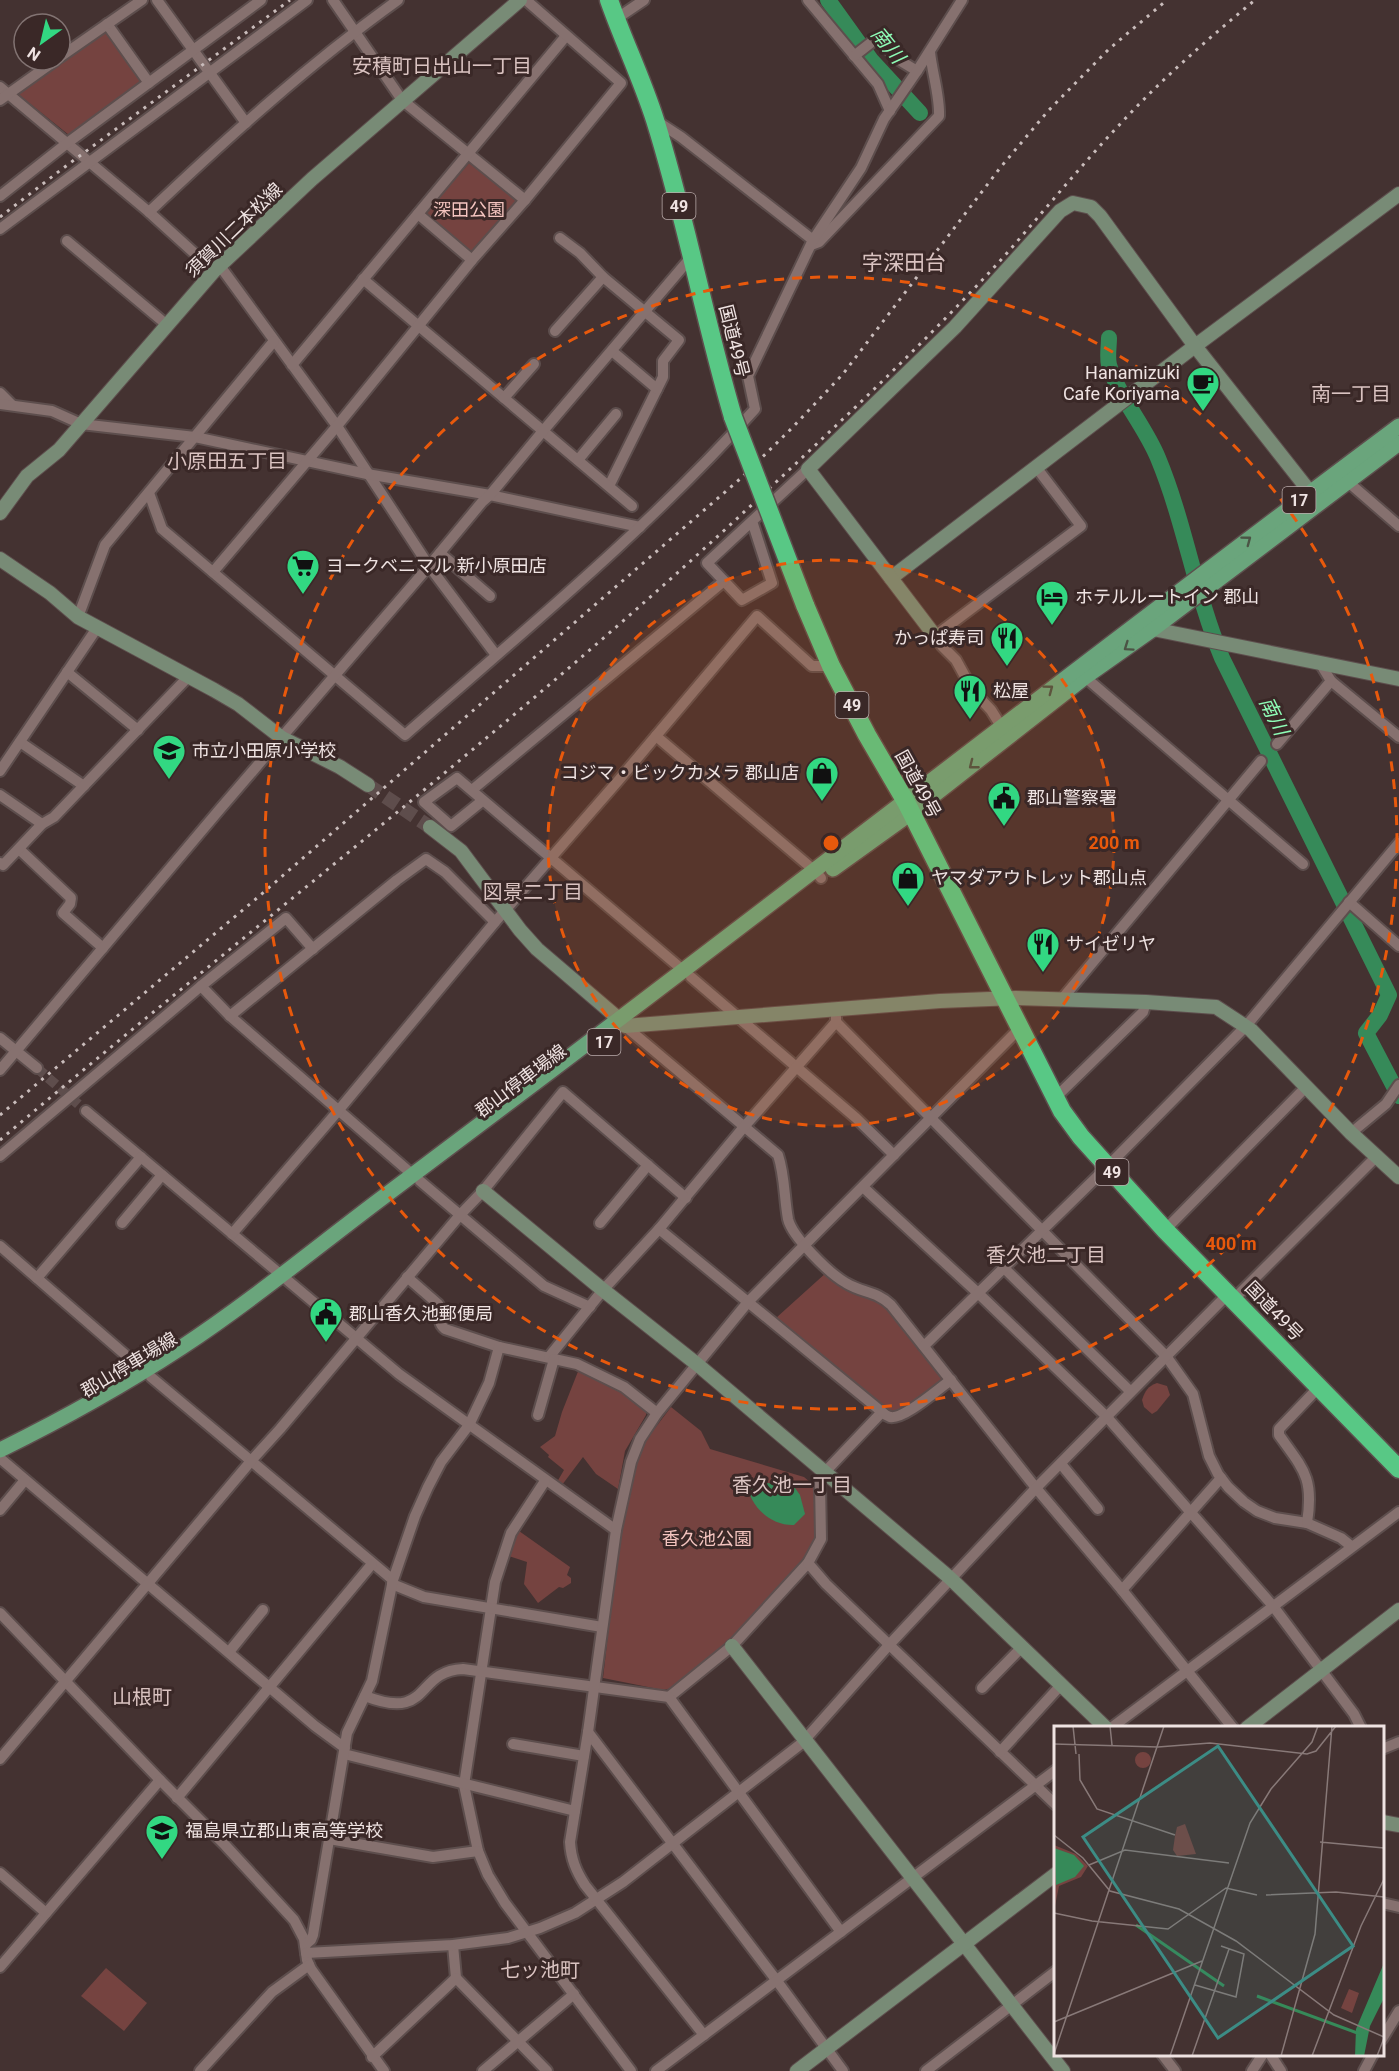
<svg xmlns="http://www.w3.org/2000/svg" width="1399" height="2071" font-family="Roboto,'Noto Sans JP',sans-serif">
<rect width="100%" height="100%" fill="#443231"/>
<g fill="#754340">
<polygon points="105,32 144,82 69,135 18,94"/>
<polygon points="469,163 519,201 471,251 425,214"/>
<polygon points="827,1272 852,1290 888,1306 945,1378 897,1412 890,1412 776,1318"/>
<polygon points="579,1369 630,1395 646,1408 646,1415 625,1451 618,1489 596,1474 583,1457 562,1485 557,1482 564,1470 548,1457 549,1455 540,1447 555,1436 562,1412"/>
<path d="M1157,1383L1167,1386L1170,1395L1157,1411L1152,1414L1144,1407L1142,1400C1145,1391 1148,1386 1157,1383Z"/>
<polygon points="671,1407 701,1431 710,1449 804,1477 816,1487 819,1529 814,1549 736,1638 677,1687 663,1690 603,1678 619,1538 633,1471 643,1444"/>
<polygon points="519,1531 570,1567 567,1575 571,1578 571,1583 563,1588 559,1587 538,1603 524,1584 527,1562 506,1555"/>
<polygon points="106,1968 147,2003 124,2031 81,1996"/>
</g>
<path fill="#368a59" d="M751,1480L795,1488L800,1495L805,1514L794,1525C770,1526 748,1505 747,1481Z"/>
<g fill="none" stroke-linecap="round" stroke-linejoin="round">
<g stroke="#368a59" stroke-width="16">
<polyline points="828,0 871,60 920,113"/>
<path d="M1109,338C1109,346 1107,357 1109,365C1118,396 1145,426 1158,458C1185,523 1195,593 1222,658L1389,995L1380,1015L1366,1033L1399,1096"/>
</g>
<polyline stroke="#5e4d4c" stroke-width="10" stroke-dasharray="10 5" stroke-linecap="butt" points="37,1068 86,1111"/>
<polyline stroke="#5e4d4c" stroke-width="14" stroke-dasharray="14 7" stroke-linecap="butt" points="368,785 430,827"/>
<defs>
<g id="street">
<polyline points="157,0 246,123"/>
<polyline points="333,0 402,100 525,200"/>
<polyline points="808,0 878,84 890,111"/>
<polyline points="616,19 644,0"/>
<polyline points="107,24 149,83"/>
<polyline points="854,56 877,38 899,60 917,71"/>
<polyline points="60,57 142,0"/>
<polyline points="0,87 149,212 214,271"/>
<polyline points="0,100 56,60"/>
<polyline points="655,120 681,137 813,240"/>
<polyline points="0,196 66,144 261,0"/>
<path d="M149,212C228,137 309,64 398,0"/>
<polyline points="418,214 472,260"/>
<polyline points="0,229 307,0"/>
<polyline points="560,238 580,253 603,277 679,340 663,361 663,377 609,486"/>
<polyline points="67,241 167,325"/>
<path d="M811,245L819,242L939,116C940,97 932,72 930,52"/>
<polyline points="220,266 337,426 429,566 496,655"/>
<polyline points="363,279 632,506"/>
<polyline points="555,331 603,277"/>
<polyline points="612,351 657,389"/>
<polyline points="292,365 566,36"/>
<polyline points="0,393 12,405"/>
<polyline points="504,398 534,364"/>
<polyline points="0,404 52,411 81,424 195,437 367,474 490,495 640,527"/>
<polyline points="578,460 616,414"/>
<polyline points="1347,481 1399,526"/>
<path d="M149,493L162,529L405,735C525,630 649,528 755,409L748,376L813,240L861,168L884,119L917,71L962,0"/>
<polyline points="752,521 772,583 742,600 707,563 808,469"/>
<polyline points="440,553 490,596"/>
<polyline points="213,572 337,426 472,260 525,200 621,83 526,0"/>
<polyline points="78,617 105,545 274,341"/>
<polyline points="1320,663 1331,681 1399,737"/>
<polyline points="67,672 138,730"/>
<polyline points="1085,677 1303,864"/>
<polyline points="1001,726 991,710 973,691 956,660 942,646 935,636 1081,526 1036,467"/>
<polyline points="656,736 815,871 821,878"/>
<polyline points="20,742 84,786"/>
<polyline points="1277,744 1331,681"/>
<polyline points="0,771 97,628"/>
<polyline points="472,790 724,581"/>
<polyline points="0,795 42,824"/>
<polyline points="482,801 451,826 424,802 457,778 684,971"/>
<polyline points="19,849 71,898 70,904 63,913 103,948"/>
<polyline points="0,863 3,865 42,824 54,817 189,676"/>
<polyline points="1349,902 1399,946"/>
<polyline points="691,977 856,1118 894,1155"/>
<polyline points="201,986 230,1016 413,1175"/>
<polyline points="1062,999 1261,761"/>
<polyline points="230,1016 397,880 426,859 445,872 495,922"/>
<polyline points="836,1022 1166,1356 1193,1394 1209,1456 1218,1474 1228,1487 1244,1502 1257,1511 1275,1518 1307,1523 1341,1538 1351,1546"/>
<path d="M625,1026L778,1155C785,1176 784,1197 788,1219C792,1237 830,1274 846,1283C862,1293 877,1291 891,1305L1036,1488L1122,1590L1233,1728"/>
<polyline points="0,1038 37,1068"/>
<polyline points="0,1070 220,809 429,566 482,502 490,495 543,431 692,256"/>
<polyline points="1055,1098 1143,1012 1146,1002"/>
<polyline points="86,1111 399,1374 616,1530"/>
<polyline points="1351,1133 1386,1104 1399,1085"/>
<polyline points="0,1156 201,986 286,918 313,949"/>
<polyline points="420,1181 544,1286 590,1307"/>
<polyline points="863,1187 979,1294 1106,1416 1273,1606 1354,1714 1361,1728"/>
<polyline points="122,1223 162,1175"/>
<polyline points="600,1223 648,1165"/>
<polyline points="659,1229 882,1412 825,1472 820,1482 821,1539 808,1563 732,1646 669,1697"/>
<polyline points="1165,1230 1306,1087"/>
<polyline points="232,1234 338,1111 495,922 618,781 757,616 812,666 831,666"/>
<polyline points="0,1246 144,1371"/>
<polyline points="1004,1268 1130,1391"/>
<path d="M407,1277L438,1304L442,1311C440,1319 438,1323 445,1329L499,1347L577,1364L624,1387L657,1413"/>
<polyline points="37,1278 141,1157"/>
<polyline points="1233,1300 1376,1157"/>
<polyline points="924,1346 1108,1166 1246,1026 1399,843"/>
<polyline points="549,1357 603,1290 659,1229 743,1128 836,1022 836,1017"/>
<polyline points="151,1377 393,1580"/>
<path d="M882,1412C884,1414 887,1416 890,1417C904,1420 939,1388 951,1380"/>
<polyline points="538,1415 554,1359"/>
<polyline points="1,1459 315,1726 345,1748"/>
<polyline points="1061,1464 1098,1509"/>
<polyline points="545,1481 511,1533 495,1582 464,1785 478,1851 488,1875 505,1903 631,2071"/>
<polyline points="0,1510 25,1480"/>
<path d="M1307,1523C1314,1478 1304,1470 1279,1435V1429L1319,1387"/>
<polyline points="808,1563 826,1584 1056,1805"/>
<polyline points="392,1584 424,1597 602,1627"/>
<polyline points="1122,1590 1221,1478"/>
<polyline points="0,1613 160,1780 0,1967"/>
<polyline points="229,1652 263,1610"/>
<polyline points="982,1688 1022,1647"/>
<path d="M365,1696C432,1722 414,1671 463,1669L669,1697L841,1932"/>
<polyline points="1111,1728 1399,1512"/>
<polyline points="588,1732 777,1981 843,2071"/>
<polyline points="513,1744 584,1756"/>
<polyline points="1382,1749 1399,1742"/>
<polyline points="1000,1752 1061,1685"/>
<polyline points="344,1754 575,1811"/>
<polyline points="0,1759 251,1461 280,1429 460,1215 483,1191 563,1092 686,1198"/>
<polyline points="160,1780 225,1845 294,1920 304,1939 307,1960 311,1969 384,2071"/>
<polyline points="177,1798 372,1564"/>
<polyline points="329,1839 433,1857 478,1851"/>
<polyline points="0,1873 46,1913"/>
<polyline points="1382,1903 1399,1907"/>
<polyline points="305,1945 311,1940 313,1935 347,1733 372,1681 393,1580 415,1516 428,1487 441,1462 469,1425 489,1383 499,1347"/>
<polyline points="453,1945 456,1978 547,2071"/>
<polyline points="306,1953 453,1945 508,1938 540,1928 575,1913 623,1882 802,1743 889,1645 1036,1488 1228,1294"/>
<path d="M704,2035L585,1885C576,1871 571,1859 570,1842L588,1732L616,1530L631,1462L640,1439L657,1413L748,1302L1020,1028"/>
<polyline points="1382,2039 1399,2011"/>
<polyline points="1162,2054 1175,2071"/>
<polyline points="1270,2054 1281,2071"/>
<polyline points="372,2057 456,1978"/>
<polyline points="200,2071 272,1992 309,1965"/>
<polyline points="483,2071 574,1994"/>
<polyline points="656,2071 1056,1770"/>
<polyline points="926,2071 1056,1971"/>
<polyline points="1252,2071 1263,2054"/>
<polyline points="1364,2071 1373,2054"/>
</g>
<g id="secondary">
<polyline points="0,513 27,476 59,450 214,271 312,179 520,0"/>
<polyline points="0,559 50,593 78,617 214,690 238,704 282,738 340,767 368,785"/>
<polyline points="891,578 1195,346 1399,194"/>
<polyline points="1148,623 1153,629 1399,679"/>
<polyline points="935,636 808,469 955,327 1060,211 1073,203 1091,207 1100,216 1195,346 1310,492"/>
<polyline points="430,827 461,851 520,930 537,949 619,1019 625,1026 940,1001 1015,998 1146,1002 1216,1007 1251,1030 1351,1133 1399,1177"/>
<polyline points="483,1191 603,1290 698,1365 950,1578 1106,1728"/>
<polyline points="732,1646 1063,2071"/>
<polyline points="1247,1728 1399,1610"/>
<polyline points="1382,1822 1399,1825"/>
<polyline points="797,2071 1056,1874"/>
</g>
<g id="primary">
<polyline points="833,869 911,813 1085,677 1153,629 1399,443"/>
<path d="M0,1450C63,1419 124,1385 182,1347C250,1302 313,1250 378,1201C436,1157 494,1114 552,1070C835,856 1115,638 1399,426"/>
</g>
<g id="highway">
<path d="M609,0C623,40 642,79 655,120C686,218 704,319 733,417"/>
<polyline points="805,605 831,666 867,735 906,802 1062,1111 1081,1137 1165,1230 1399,1469"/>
</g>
</defs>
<use href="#street" stroke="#5d4e4d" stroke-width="14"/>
<use href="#secondary" stroke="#5d4e4d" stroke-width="16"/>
<use href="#primary" stroke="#5d4e4d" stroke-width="18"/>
<use href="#highway" stroke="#5d4e4d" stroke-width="21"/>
<use href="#street" stroke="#86716f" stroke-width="10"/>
<use href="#secondary" stroke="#788b76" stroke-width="14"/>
<use href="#primary" stroke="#6aa57c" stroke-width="15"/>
<use href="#highway" stroke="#58c885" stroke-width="18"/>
<g stroke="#c9bcbb" stroke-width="3" stroke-dasharray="3 6" stroke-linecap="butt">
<polyline points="0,217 62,169 290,0"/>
<polyline points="0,1115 257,898 740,479 793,427 843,374 1000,168 1048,111 1109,49 1167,0"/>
<path d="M0,1140C258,921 528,716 774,484C851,412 928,339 999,262C1041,215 1080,166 1123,121C1164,77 1209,38 1255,0"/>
</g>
<defs>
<polyline id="highway-bridge" points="733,417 805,605"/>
</defs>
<use href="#highway-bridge" stroke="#5d4e4d" stroke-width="21" stroke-linecap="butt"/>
<use href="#highway-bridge" stroke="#58c885" stroke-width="18"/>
</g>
<defs><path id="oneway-chevron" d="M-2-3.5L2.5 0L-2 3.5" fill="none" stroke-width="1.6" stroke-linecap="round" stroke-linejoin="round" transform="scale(1.5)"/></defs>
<g stroke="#4b5445">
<use href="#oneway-chevron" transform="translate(1247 540) rotate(-37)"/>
<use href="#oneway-chevron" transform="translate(1128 647) rotate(145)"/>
<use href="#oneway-chevron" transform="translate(1049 689) rotate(-37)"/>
<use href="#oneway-chevron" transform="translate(973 765) rotate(142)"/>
</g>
<circle cx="831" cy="843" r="283" fill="#e8590c" fill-opacity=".12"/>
<g fill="none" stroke="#e8590c" stroke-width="3" stroke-dasharray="10 8">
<circle cx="831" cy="843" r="283"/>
<circle cx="831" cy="843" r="566"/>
</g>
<defs>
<symbol id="cafe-pin" viewBox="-11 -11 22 30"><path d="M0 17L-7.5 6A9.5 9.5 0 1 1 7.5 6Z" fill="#32d882" stroke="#3a2827"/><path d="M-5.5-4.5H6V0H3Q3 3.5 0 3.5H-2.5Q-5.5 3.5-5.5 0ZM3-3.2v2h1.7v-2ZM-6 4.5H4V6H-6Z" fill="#111"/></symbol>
<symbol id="supermarket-pin" viewBox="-11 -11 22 30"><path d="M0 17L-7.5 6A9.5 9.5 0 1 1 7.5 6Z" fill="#32d882" stroke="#3a2827"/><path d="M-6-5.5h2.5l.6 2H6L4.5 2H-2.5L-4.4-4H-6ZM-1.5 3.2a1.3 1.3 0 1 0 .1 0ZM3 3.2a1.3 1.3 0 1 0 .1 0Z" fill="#111"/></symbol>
<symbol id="hotel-pin" viewBox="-11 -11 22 30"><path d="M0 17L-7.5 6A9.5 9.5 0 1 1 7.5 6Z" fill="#32d882" stroke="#3a2827"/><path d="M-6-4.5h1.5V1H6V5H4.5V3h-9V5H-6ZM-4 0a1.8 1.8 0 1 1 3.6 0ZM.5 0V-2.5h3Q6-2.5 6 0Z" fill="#111"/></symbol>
<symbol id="restaurant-pin" viewBox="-11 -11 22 30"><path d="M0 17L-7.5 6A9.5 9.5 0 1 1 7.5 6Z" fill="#32d882" stroke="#3a2827"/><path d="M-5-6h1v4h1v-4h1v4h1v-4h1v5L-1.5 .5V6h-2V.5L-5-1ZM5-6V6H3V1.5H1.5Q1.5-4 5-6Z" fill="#111"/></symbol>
<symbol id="school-pin" viewBox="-11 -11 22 30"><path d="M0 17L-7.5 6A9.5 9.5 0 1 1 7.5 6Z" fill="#32d882" stroke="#3a2827"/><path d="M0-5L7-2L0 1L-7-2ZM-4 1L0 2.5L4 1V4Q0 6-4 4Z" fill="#111"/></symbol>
<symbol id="shop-pin" viewBox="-11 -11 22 30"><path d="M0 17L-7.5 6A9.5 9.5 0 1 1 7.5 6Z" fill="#32d882" stroke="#3a2827"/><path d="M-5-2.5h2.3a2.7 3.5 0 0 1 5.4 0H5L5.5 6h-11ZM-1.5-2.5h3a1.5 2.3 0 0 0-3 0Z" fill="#111"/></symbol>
<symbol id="civic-pin" viewBox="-11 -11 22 30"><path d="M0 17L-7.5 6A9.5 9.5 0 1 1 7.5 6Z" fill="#32d882" stroke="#3a2827"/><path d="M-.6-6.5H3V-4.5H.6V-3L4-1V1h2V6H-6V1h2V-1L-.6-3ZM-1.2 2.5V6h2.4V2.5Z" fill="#111"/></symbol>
</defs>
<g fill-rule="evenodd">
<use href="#cafe-pin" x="1184" y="364" width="38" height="52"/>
<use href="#supermarket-pin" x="284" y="547" width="38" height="52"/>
<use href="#hotel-pin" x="1033" y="578" width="38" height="52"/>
<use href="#restaurant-pin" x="988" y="619" width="38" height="52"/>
<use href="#restaurant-pin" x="951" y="672" width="38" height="52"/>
<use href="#school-pin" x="150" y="732" width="38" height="52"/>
<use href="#shop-pin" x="803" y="754" width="38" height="52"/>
<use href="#civic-pin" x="985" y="779" width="38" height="52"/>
<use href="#shop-pin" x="889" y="859" width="38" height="52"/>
<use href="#restaurant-pin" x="1024" y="925" width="38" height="52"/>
<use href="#civic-pin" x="307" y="1295" width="38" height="52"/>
<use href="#school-pin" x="143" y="1812" width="38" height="52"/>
</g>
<g text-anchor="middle" stroke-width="6" stroke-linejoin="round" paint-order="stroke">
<g fill="#3a2827" stroke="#b9abaa" stroke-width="1.5">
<rect x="662.5" y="193" width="33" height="26" rx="4.5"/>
<rect x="1282.5" y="487" width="33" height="26" rx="4.5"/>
<rect x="835.5" y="692" width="33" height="26" rx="4.5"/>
<rect x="587.5" y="1029" width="33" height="26" rx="4.5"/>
<rect x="1095.5" y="1159" width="33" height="26" rx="4.5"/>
</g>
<g font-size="16" font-weight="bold" fill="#efe3e2">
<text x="679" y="212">49</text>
<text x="1299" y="506">17</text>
<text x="852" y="711">49</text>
<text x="604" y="1048">17</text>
<text x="1112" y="1178">49</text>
</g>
<g font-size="18" fill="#f4c4bf" stroke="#3a2827">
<text x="469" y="216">深田公園</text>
<text x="707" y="1545">香久池公園</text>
</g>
<g font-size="18" fill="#efe3e2" stroke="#3a2827">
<text transform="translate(234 230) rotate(-44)" y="6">須賀川二本松線</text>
<text transform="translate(734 341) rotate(76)" y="6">国道49号</text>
<text transform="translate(918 784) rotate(61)" y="6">国道49号</text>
<text transform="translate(521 1081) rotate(-37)" y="6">郡山停車場線</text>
<text transform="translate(1274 1311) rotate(46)" y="6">国道49号</text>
<text transform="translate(129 1365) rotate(-31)" y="6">郡山停車場線</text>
</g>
<g font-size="18" fill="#efe3e2" stroke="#3a2827" text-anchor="start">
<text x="1180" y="379" text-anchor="end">Hanamizuki<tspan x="1180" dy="21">Cafe Koriyama</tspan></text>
<text x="326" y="572">ヨークベニマル 新小原田店</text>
<text x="1075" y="603">ホテルルートイン 郡山</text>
<text x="984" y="644" text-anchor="end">かっぱ寿司</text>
<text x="993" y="697">松屋</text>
<text x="192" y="757">市立小田原小学校</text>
<text x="799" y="779" text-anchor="end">コジマ・ビックカメラ 郡山店</text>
<text x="1027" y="804">郡山警察署</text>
<text x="931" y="884">ヤマダアウトレット郡山点</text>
<text x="1066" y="950">サイゼリヤ</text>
<text x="349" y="1320">郡山香久池郵便局</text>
<text x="185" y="1837">福島県立郡山東高等学校</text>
</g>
<g font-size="20" font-style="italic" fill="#8ffdb7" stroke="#3a2827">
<text transform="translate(888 45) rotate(51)" y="7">南川</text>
<text transform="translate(1274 716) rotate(64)" y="7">南川</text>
</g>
<g font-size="20" fill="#dac3c1" stroke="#3a2827">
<text x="442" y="73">安積町日出山一丁目</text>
<text x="1351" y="401">南一丁目</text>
<text x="227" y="468">小原田五丁目</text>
<text x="533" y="899">図景二丁目</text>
<text x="1046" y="1262">香久池二丁目</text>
<text x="792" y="1492">香久池一丁目</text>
<text x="142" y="1704">山根町</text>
<text x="540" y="1977">七ッ池町</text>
</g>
<g font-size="21" fill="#dac3c1" stroke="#3a2827">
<text x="904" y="270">字深田台</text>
</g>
</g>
<g transform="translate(1054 1726)">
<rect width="330" height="330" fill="#443231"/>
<path d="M81 34a8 8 0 1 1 16 0a8 8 0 1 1-16 0ZM131,98L142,128L123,130L119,124L121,110L123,101ZM0,119L22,128L34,140L27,151L5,160L0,185ZM295,263L305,267L298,287L287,282Z" fill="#754340"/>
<path d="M0,122L20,129L30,140L21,151L2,159ZM330,237V272L316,300L310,330H301L302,303Z" fill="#368a59"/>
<path fill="none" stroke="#368a59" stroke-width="3" d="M82,199L170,260M203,270L306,308"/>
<path fill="none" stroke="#887978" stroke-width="1.5" d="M19,0L22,28M56,0L58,19M0,18L104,21L156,17L253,28L262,25L282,0M25,28L26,54L43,83L121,109M0,109L29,132L56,165L125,183L182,215L280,289L330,311M266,116L330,122M35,139L71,124L175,137M212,169L282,166L330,171M0,187L38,195L114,203L172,162L203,169M141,259L182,271L190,228L167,220M0,296L148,235M0,328L110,0M116,330L196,97L217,63L258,16L264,0M138,330L175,223M227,330L261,208L278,0M258,330L307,200L330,153M323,330L330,312"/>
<path fill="#3c8c85" fill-opacity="0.15" stroke="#3c8c85" stroke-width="3" d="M164,20L299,220L164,312L29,111Z"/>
<rect width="330" height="330" fill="none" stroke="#efe3e2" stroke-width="3"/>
</g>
<circle cx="831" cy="843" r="9" fill="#e8590c" stroke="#3a2827" stroke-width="3"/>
<g font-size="18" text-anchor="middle" font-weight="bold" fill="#e8590c" stroke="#3a2827" stroke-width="6" stroke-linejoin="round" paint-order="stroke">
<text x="1114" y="849">200 m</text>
<text x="1231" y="1250">400 m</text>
</g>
<g transform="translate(42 42) rotate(214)"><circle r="28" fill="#3a2827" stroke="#827372" stroke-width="1.5"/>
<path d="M0-4.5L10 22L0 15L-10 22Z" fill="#32d882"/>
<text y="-9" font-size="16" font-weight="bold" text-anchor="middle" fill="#efe3e2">N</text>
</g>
</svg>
